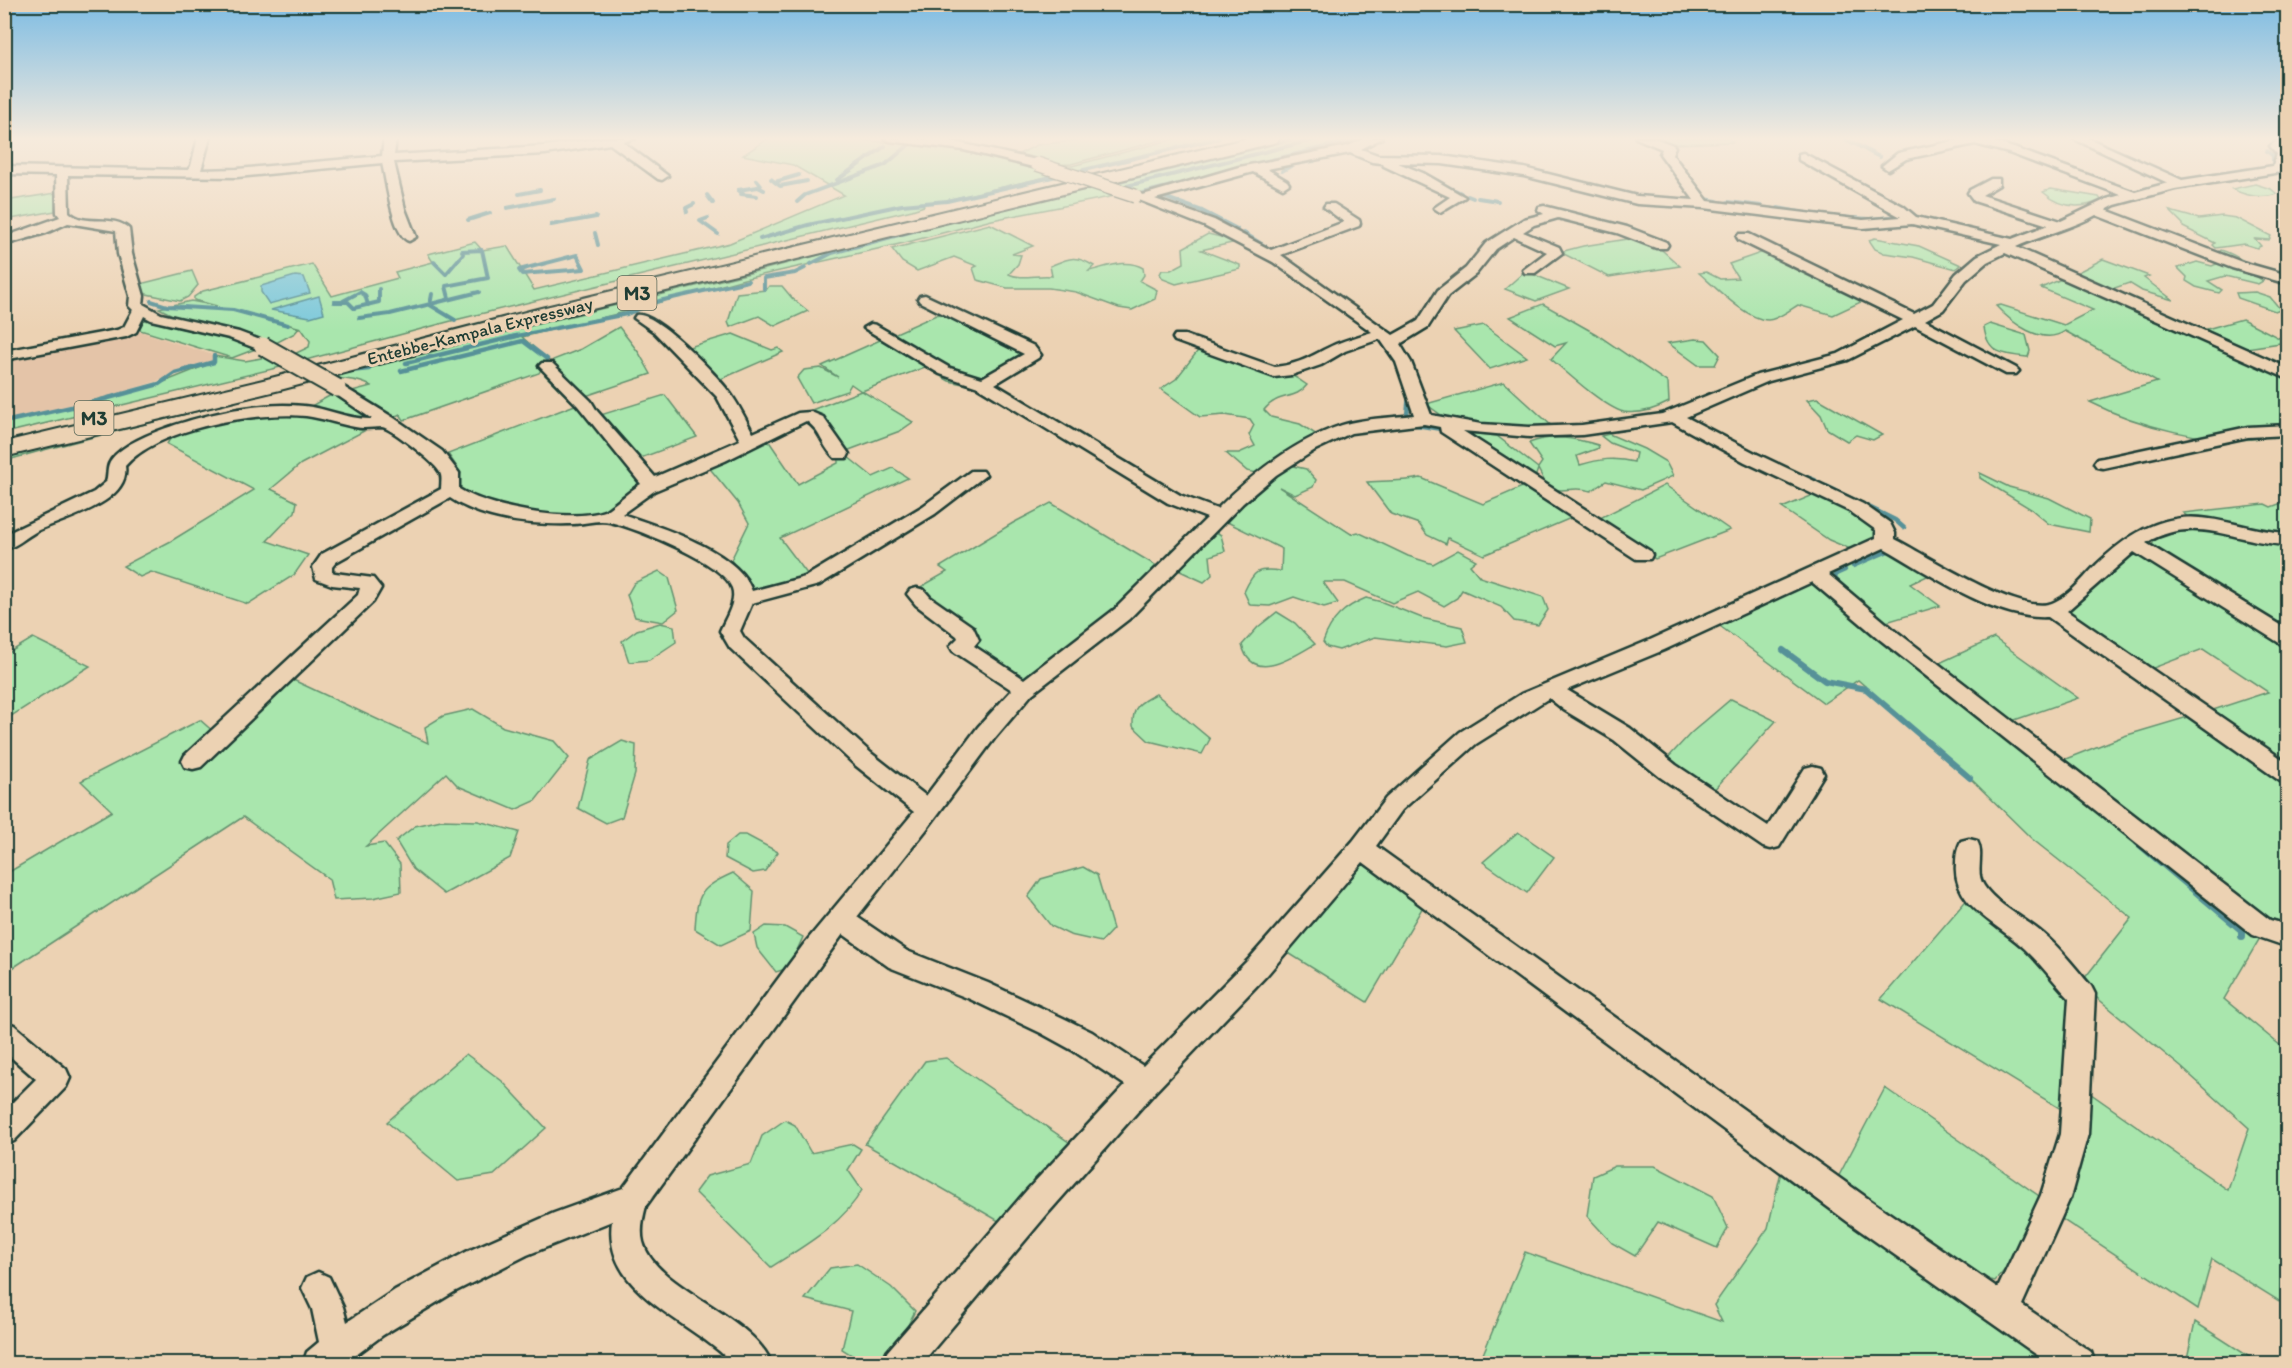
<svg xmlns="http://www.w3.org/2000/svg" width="2292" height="1368" font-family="Itim,sans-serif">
<rect width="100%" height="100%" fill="#ecd2b3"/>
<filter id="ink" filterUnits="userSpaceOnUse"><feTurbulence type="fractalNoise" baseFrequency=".0167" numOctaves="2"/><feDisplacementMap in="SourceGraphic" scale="12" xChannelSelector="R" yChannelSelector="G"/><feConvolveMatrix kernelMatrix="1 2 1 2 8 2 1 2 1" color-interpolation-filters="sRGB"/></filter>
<g filter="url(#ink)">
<polygon fill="#e4c4a8" points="139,331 213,355 214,362 94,402 5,420 4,358 115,337"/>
<g fill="#a9e6ad" stroke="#649270" stroke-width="1.5">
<polygon points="769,138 826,138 938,146 1059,174 934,203 922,203 924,206 912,210 455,320 302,361 292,355 309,347 310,341 301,328 290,325 299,328 295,333 274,344 248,334 178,318 159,308 191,301 217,306 194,300 194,297 203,291 312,264 332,296 398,278 395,272 433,262 428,254 475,242 482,250 507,246 534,290 730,243 844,195 793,165 743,155"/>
<polygon points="1096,138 1169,138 1071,164 1050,165 1019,154 1037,145"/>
<polygon points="1178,138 1219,138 1073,172 1053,166 1072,166"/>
<path d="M1296,138C1302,141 1355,138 1368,138L1333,149L1263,161L1143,193L1133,192L1109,184Z"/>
<polygon points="1656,138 1728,138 1733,142 1674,144"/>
<path d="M2255,184L2271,189L2277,194C2262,199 2246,196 2232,189Z"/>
<path d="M1097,186L1120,195L992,220L904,243L744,279L617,314L522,337L547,359L539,373L404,420L400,414L394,417L352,391L371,386C354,376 340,382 328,374L746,274L919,229Z"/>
<path d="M2051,189L2099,197L2101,200C2080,210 2061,208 2043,192Z"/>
<polygon points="56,193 55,211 5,220 5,201"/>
<polygon points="2170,211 2199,219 2222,216 2236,218 2271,236 2269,240 2255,239 2261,246 2257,248 2244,244 2216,248 2213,245 2215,243 2183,227 2183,224"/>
<path d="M990,224L1033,246L1012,254L1021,255L1018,264L1009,274C1020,280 1039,274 1052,276L1050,266C1069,258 1075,254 1094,266L1089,271C1107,267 1126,258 1143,268L1144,275L1140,281L1157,290L1155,299L1132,310L1119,308L1076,292L1049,288H1007L977,280L973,268L977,266L954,257L917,271L902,262L892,249Z"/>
<polygon points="1208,234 1229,239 1232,243 1201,250 1240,265 1240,269 1176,284 1163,279 1160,274 1162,270 1171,270 1184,263 1183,248"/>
<polygon points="1646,236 1680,266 1609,277 1560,252 1583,246"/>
<polygon points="1875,238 1919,246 1961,265 1956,269 1913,257 1884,253 1875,249 1869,240"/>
<path d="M1769,250L1865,300L1833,315L1798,305C1790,310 1777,320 1768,320C1747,320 1715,287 1699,273L1706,272L1720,279L1738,278L1729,264Z"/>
<path d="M2221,250C2237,254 2256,270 2272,278L2257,277L2263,281L2258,284L2225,276L2208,281L2222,290L2219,293L2196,287L2186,281L2187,277L2178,268L2197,262L2212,266L2221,262L2218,253Z"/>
<polygon points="2103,259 2149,276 2144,278 2173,300 2142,291 2129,283 2109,290 2074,274"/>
<polygon points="192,271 198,285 188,297 180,301 142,293 140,284"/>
<polygon points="1525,271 1569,289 1536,301 1505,289"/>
<path d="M2066,277L2287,377V427C2279,430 2271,437 2262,438C2212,446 2135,425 2090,402L2157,382L2065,331C2042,347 2011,322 1996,306L2001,305L2064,325L2093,310L2041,288Z"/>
<polygon points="769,286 782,286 792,298 808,311 775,326 759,316 730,327 728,322 737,293 766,290"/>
<polygon points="2255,292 2270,297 2280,309 2275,311 2238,298 2236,293"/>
<path d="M1543,304L1596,334L1668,383L1669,402C1656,409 1639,414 1624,412C1605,408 1566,372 1551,359L1566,343L1555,346L1510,317Z"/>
<polygon points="954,307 1037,350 986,389 949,381 925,367 862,391 913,422 900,431 841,453 822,420 809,411 861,391 851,384 847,391 811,403 797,378 804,370 821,368 838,377 822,366"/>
<polygon points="2242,319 2287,342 2240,349 2200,331"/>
<polygon points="145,320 232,340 258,348 232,358 140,330 138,322"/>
<path d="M1990,324L2026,335L2030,351L2028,357C2005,355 1987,354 1984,327Z"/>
<polygon points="1484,325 1527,357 1490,369 1454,331"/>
<polygon points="619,327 639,353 651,374 571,401 545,375 553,360 581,349"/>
<polygon points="733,334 772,350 778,348 783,352 714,382 682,349"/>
<polygon points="1695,339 1706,340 1720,355 1715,365 1698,365 1668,343"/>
<path d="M1200,348C1241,359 1272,359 1307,385C1295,401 1278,392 1264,410L1271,417L1300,424L1317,435L1257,473L1247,471L1226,453H1239L1255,446L1249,435L1254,425L1250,419L1225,415L1200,417L1161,389L1176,379Z"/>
<polygon points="214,356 245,361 272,356 285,366 5,433 4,423 159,384 214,362"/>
<path d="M312,379L314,381C212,410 107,431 5,461L4,453Z"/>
<polygon points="1504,382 1554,428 1512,428 1448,420 1426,404"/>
<polygon points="333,394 374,422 356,421 311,406"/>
<path d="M665,395L697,437L627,463L646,484L622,497L606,513C557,521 507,510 462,493L458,482L461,473L448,454L575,405L588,419Z"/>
<polygon points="1817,398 1882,435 1873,440 1856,435 1847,441 1827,429 1821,415 1807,400"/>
<polygon points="273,414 304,415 364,431 301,464 271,489 297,502 295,512 267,541 308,555 294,575 248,604 151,572 140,577 123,566 171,541 254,490 167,444 173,434 229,417"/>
<path d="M1457,432L1497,436L1538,468L1542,462L1529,443C1553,434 1574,438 1598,445L1599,448L1577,456L1580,465C1600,459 1614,457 1634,462L1636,453L1610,443L1601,436L1609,434L1644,449L1666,462L1673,476L1641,490L1606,481L1591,491C1572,485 1565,494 1548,488L1538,469L1535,478Z"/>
<polygon points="766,437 798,484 838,463 838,460 848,457 873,477 893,468 908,478 780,538 811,579 754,593 731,560 749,523 738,503 707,465"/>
<path d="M1284,464L1306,469L1316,480L1313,487L1295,495L1279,487L1351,534L1358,532L1408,556L1433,564L1458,550L1476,560L1470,565L1480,577L1543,597L1548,610L1538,625L1514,621L1501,607L1462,590L1457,598L1444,606L1418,592L1392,603L1345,582H1323L1338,603L1324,607L1294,597L1270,606L1250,605L1244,592C1254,570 1257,568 1281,571L1282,549L1221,519Z"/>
<polygon points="1980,473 2009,487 2049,498 2090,519 2089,532 2049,524 2031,509 1980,478"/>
<path d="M1421,478L1483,504L1529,484L1578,515L1484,555L1448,538L1446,544L1427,535L1419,524L1391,514L1367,482C1386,480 1402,482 1421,478Z"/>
<polygon points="1665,485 1730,530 1655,559 1596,520"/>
<polygon points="1818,493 1877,526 1879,538 1855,551 1829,540 1782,508"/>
<polygon points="2287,501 2287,535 2191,519 2183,513 2265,504 2271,507"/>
<polygon points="1051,503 1160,568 1098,626 1021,683 965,646 979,635 925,598 919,588 947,572 940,567 1013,523"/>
<polygon points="2190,526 2287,543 2287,633 2171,562 2152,545 2156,538"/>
<polygon points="1210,528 1221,535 1225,551 1210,556 1212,575 1204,582 1167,565 1171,549 1188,551"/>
<polygon points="1892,547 1936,572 1910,584 1940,606 1883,623 1832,578 1834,572"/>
<polygon points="2138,554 2287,645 2287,767 2207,712 2268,692 2203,649 2148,670 2068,617 2068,609 2132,556"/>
<polygon points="659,571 669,578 678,610 663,622 635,617 627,595 634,583"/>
<polygon points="1804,583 1821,587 2260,938 2224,999 2287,1051 2287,1306 2212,1259 2198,1309 2057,1216 2084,1089 2228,1190 2249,1128 2181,1067 2080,984 2132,918 2032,839 1970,778 1858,680 1824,703 1717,624"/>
<path d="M1366,598L1382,602L1422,618L1462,627L1467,642L1447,646L1375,637L1339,650L1327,647L1323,642C1331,619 1344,607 1366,598Z"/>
<path d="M1277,612L1295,623L1315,644C1293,657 1252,685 1242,645L1258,627Z"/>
<polygon points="660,623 674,626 676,642 649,660 629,662 622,641 637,630"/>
<polygon points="33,638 90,666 5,720 5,655"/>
<polygon points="1994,638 2078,698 2009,722 1935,665"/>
<polygon points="291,679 428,743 425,727 443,716 473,709 503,727 554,741 569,758 535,801 515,810 458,786 446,773 366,846 384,843 400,864 401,892 373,898 334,900 329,879 243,817 5,973 4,875 112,811 81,781 200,720 223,740"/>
<path d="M1156,694L1210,739L1202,754L1149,741L1133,726C1132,706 1140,702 1156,694Z"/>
<polygon points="1731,699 1776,721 1711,793 1663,763 1691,733"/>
<polygon points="2191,716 2287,783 2287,925 2276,931 2058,762 2124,736"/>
<polygon points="622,741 636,745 635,774 622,817 606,823 578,808 590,760"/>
<polygon points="441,820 478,821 519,832 510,858 444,894 413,869 396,841 415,826"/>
<polygon points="1518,832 1554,857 1527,893 1483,862"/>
<polygon points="738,835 746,835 778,852 765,871 753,873 725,858 726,845"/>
<polygon points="1365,855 1427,900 1367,1002 1282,949"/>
<polygon points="1083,867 1097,875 1113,929 1101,942 1070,935 1051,926 1028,897 1041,879"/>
<path d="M733,873L754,891L751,931L721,945L695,929C697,893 700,888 733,873Z"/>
<polygon points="1970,896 2072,991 2069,1114 1881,999"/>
<polygon points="766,926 785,927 803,937 789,968 776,972 757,948 754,934"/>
<polygon points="466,1054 502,1081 546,1128 494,1175 458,1181 387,1122"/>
<polygon points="946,1058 1076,1147 1004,1224 865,1144 925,1061"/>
<polygon points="1885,1088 2042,1198 2011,1263 1995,1281 1962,1273 1834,1185"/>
<path d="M785,1120L795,1125L811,1153L853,1144L861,1149L848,1170L862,1190C843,1224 804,1246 771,1267L695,1192L707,1176L751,1164L762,1136Z"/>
<polygon points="1783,1163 2062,1364 1479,1364 1525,1252 1722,1322 1714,1305 1768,1228"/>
<polygon points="1615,1166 1655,1166 1713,1196 1728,1228 1717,1248 1658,1222 1635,1256 1612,1243 1587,1216 1593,1176"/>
<polygon points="857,1264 891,1287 915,1311 889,1363 864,1363 842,1349 851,1311 805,1299 830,1268"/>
<polygon points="2195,1322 2259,1363 2186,1363"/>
</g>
<g fill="#7cc9db" stroke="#579198" stroke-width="1.5">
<polygon points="295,276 304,277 310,293 269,304 261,292 261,286"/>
<polygon points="319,296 324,313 310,317 271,310"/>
</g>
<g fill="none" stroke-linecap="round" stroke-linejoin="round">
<g stroke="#579198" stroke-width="4">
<path d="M1842,138C1856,143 1866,151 1880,157"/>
<polyline points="2267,151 2273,156 2273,166 2268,169"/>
<polyline points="1242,167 1363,138"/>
<polyline points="1282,171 1294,164 1314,161"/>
<polyline points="1071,173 1219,138"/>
<polyline points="771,179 780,186 807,181"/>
<polyline points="757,180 761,185 758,187 764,190"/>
<polyline points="837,180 885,146"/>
<polyline points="775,182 799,175"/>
<polyline points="1107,184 1296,138"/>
<polyline points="1123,187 1320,138"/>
<polyline points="1455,190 1461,193"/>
<polyline points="1069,192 1098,186"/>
<polyline points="1143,193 1203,178"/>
<polyline points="519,194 540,190"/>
<polyline points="707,195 713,203"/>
<polyline points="757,196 741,194 743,193 738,190 758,187"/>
<polyline points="1161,196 1202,211 1237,229"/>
<polyline points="1468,196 1473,198"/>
<polyline points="1649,197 1658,197"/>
<polyline points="1478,198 1498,201"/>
<polyline points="1705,199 1717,201"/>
<polyline points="797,202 805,195 885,165 910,144"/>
<polyline points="1728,202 1761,206"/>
<polyline points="1176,206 1192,213"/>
<polyline points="507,208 554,199"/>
<polyline points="1778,208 1810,214"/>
<polyline points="687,212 686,208 694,204"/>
<polyline points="1835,217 1870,219 1901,216"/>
<polyline points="708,218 700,221 718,234"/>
<polyline points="468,220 490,213"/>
<polyline points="551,225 596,217"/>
<polyline points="595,233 598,245"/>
<polyline points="1244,233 1274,252"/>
<polyline points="760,239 808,225 902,205 947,201 1061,175"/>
<polygon points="577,255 584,269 522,274 519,270"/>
<polyline points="434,262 446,274 463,254"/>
<polyline points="811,264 832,253 917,230"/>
<polyline points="764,289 764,278 795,273 805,268"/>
<polyline points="432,294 430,305 455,320"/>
<polyline points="449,298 446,286 488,278 482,250 462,251"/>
<polyline points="151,301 167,306 233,310 288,325"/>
<polyline points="343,301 360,292 365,295 368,305"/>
<polyline points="334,302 348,302 354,308 379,302 379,289"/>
<polyline points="359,318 390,314 479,292"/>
<polyline points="511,337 627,314 659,301 748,281"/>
</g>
<g stroke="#579198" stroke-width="4.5">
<polyline points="406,363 517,336"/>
<polyline points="350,371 369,369"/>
<polyline points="401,371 523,341 547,359"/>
<polyline points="1407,415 1409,395"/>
<polyline points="4,422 94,402 159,384 175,373 214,362 214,356"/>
<polyline points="1416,425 1441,429"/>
<polyline points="1596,433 1655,424"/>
<polyline points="1801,475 1815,480"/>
<polyline points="1826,486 1895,520 1904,528"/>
<polyline points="1853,566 1893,549"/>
<polyline points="1845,570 1836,574 1835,579 1852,595"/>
</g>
<g stroke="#579198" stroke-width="6">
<polyline points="1783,650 1825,681 1866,689 1970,778"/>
<polyline points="2137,843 2243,932"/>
</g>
<polyline stroke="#579198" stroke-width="8" points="2242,936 2242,930"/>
<defs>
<g id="minor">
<path d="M198,138H210L201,170L237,169L382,156L384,138H396L394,155L545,146L604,138H636L623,142L668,176L662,180L658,179L610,144L545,154L394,162L405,209L416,237L409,241C393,237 386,179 382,163L237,177L68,175L69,212C85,228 113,213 129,229L132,254L144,296L143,304L161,314L239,332L268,343L271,346L263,351L229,338L151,320L144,316L136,332L126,337L4,360V351L117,330L124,327L133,310L129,306L130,296L118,254L116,231L68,223L46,233L4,245V237L60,217L57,213L56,175L4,174V166L188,170L191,166Z"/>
<polygon points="884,138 946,140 1041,161 1043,164 1037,168 964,150 890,141"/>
<path d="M1366,138H1382L1361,149L1378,155L1442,156L1524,168L1637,196L1694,200L1660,154L1662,149L1636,138H1654L1673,145L1675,147L1672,154L1708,201L1863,220L1901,217L1799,160V154L1803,153L1903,206L1916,217L2012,239L2048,225L1974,201L1968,193L1970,190L1991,179H1999V185L1982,195L2061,221L2107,199L2121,195L2009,153L1975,144L1906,159L1888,170L1882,166L1898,153L1968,138H1981L2017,149L2135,192L2168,183L2072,138H2088L2182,180L2273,166L2277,154L2270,146L2281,138H2288V144L2283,147L2288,152L2287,165L2281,172L2175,189L2115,205L2106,210L2242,262L2288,275V284L2232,268L2096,215C2071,229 2042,235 2016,247L2288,368V379L2005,253L1987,262L1966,280L1943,310L1925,320L2016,368L2019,371L2016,374H2006L1915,326L1848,360L1769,381L1686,417L1757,454L1863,504L1890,523L1895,533V539C1926,555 2020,616 2052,603C2070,596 2084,577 2097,564C2119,543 2144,524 2175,519C2212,512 2250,532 2288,533V545C2236,543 2194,513 2146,543L2288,630V646L2281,644L2134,552L2067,611L2288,763V783L2280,781L2048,617C1995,620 1930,574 1884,548L1828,574L1892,628L2270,920L2288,925V947L2253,935L1878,638L1812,582L1664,650L1567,690L1630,728L1676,765L1768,826L1805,768L1813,766L1821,768L1824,774L1779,847L1771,849L1763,847L1660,777L1614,740L1564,710L1549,698L1476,744L1402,810L1376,846L1870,1200L1998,1288L2041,1195L2060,1134L2069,998C2054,982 2041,964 2025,949C1999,924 1952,906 1956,864C1956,855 1957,849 1961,841L1969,839L1977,841C1985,855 1974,872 1984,886C1997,905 2023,917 2041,932C2060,947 2075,968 2091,986L2095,994L2088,1134L2070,1198L2022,1305L2091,1352L2095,1364H2050L1848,1222L1363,862L1267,975L1155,1092L1049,1212L921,1364H883L887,1352L1027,1190L1125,1085L1072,1050L1041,1033L970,999L889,967L843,934L646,1206C643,1217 640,1230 643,1242C655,1289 751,1313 772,1364H733C693,1320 602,1295 612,1221L527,1255L454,1292L383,1335L344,1364H303L307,1352L319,1342L312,1309L302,1288L307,1277L318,1272L329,1277L343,1307L347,1322L395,1290L468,1251L554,1213L623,1188L804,944L914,812L855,765L730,648L720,631C725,619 737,602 732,588C724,563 636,528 610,522C598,519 585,524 573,524C533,525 484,521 450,498L336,562L332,567V572L335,573L373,578L381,588L373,602L201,767L193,769L185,767L182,761L185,755L358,595L360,588L332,585L316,579L313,567L322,554L441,489C441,483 443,476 439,471C434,462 391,428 382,427C373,427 364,429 355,427C338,424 322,418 306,416C257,411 158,428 125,466C131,503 62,519 37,531C26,537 16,547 4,550V535L94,492L106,482C108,476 107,469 109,464C121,435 215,412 245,408C265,405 285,404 304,406C327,408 349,420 372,419L331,391L329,388L331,385L337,383L394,418L442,451L459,473V489C489,508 570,523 604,511C610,509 632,489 641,484L578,406L542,369L539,366L542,363H552L591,401L597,411L655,477L740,440L717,397L654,332L634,318L636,315C655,310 718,376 730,393C739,405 746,420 753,433L798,413L811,412L823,417L849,454L847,458H835C822,447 820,429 806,421L725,461L654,491L622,514C660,527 739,551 752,591L805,577L923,506L971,471H983L986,475L935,514L819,585L752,603L740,631L744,638L871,753L926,796L978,727L1012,690L953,651L950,646L958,638L957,636L916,605L907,594L910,590L917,588L924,590L930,597L973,627L979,640L974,646L1024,679L1115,609L1207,518L1168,503L978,387L940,374L864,328L871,324L876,325L950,368L982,378L1024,354L920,302L918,299L920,296L925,295L1034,346L1041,355L1038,358L995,384L1180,495L1217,509C1252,474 1294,441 1342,425C1364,418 1391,418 1414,415L1396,362L1380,339L1345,351L1321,365L1292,375L1274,377L1175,341L1173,338L1175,335H1185L1275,367C1303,364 1313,354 1336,344C1348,339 1360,336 1372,332L1273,262L1204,226L1129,196L1135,192L1143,195L1239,167L1348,146ZM1350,153L1372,162L1382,163L1384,166L1450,197L1434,208L1440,212L1465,197L1423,173L1398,163L1442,164L1524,176L1637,204L1704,208L1863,228L1912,224L2001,244L1977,256L1956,274L1933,304L1914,314L1749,234H1739L1737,237L1739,240L1903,320L1838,354L1757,375L1662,414L1582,425L1529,427L1481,424L1431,415L1411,362L1400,344L1428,327L1448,296L1476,274L1496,249L1514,237L1547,252L1523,270L1525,273H1535L1562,253L1559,247L1523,232L1534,225L1558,218L1617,233L1656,248H1666L1668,245L1666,242L1627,227L1544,206L1539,207L1538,210L1544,214L1524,219L1486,243L1466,268L1438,290L1418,321L1393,335L1281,255L1359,226L1360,223L1359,220L1334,204H1326L1324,207L1344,222L1271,250L1214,220L1155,199L1253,172L1283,188L1289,184L1287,181L1267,169ZM1672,422L1745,462L1851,512L1876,530V538L1650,640L1521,694L1460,732L1386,798L1353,841L1249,959L1143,1066L1092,1032L1061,1017L988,983L907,951L857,917L926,830L994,739L1032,694L1129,619L1243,503L1276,475L1315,450L1351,433L1424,424L1440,427L1441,432L1636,559H1650L1652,555L1650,551L1463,431L1529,437L1582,435Z"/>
<polygon points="2288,425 2288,435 2248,437 2103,468 2097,467 2094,463 2097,459 2103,458 2248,427"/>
<polygon points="4,1022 14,1025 66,1069 70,1078 66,1087 14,1141 4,1145 4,1111 36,1079 4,1051"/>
</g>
<polygon id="highway" points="1249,138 1279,138 1277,142 543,321 280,390 4,457 4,442 267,379 537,309"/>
</defs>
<use href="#minor" stroke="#1f3d34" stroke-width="5"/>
<use href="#highway" stroke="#1f3d34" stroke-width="4"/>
<use href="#minor" fill="#ecd2b3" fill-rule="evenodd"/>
<use href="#highway" fill="#ecd2b3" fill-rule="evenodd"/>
<defs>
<polyline id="minor-bridge-far1" points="1037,164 1135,196"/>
<polyline id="minor-bridge" points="263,346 337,388"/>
</defs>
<use href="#minor-bridge-far1" stroke="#1f3d34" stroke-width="16" stroke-linecap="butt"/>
<use href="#minor-bridge" stroke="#1f3d34" stroke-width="21" stroke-linecap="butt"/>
<use href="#minor-bridge-far1" stroke="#ecd2b3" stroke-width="13"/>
<use href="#minor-bridge" stroke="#ecd2b3" stroke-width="17"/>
</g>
</g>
<linearGradient id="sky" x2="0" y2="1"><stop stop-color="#7dbce3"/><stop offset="0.42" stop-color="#f6ebdd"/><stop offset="1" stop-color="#f6ebdd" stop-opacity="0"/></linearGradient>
<rect width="2292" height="330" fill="url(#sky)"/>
<g text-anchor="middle" stroke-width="6" stroke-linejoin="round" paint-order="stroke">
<g font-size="18" fill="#1f3d34" stroke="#ecd2b3">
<text transform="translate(480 331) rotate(-14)" y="6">Entebbe-Kampala Expressway</text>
</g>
<g fill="#ecd2b3" stroke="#5c6a5a" stroke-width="1.5">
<rect x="617.5" y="276" width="39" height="34" rx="4.5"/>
<rect x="74.5" y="401" width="39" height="34" rx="4.5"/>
</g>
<g font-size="20" font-weight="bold" fill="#1f3d34">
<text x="637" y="300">M3</text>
<text x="94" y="425">M3</text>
</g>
</g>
<rect width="2292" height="1368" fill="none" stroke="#ecd2b3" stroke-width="24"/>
<rect x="12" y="12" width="2268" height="1344" fill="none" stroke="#1f3d34" stroke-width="2" filter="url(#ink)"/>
</svg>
